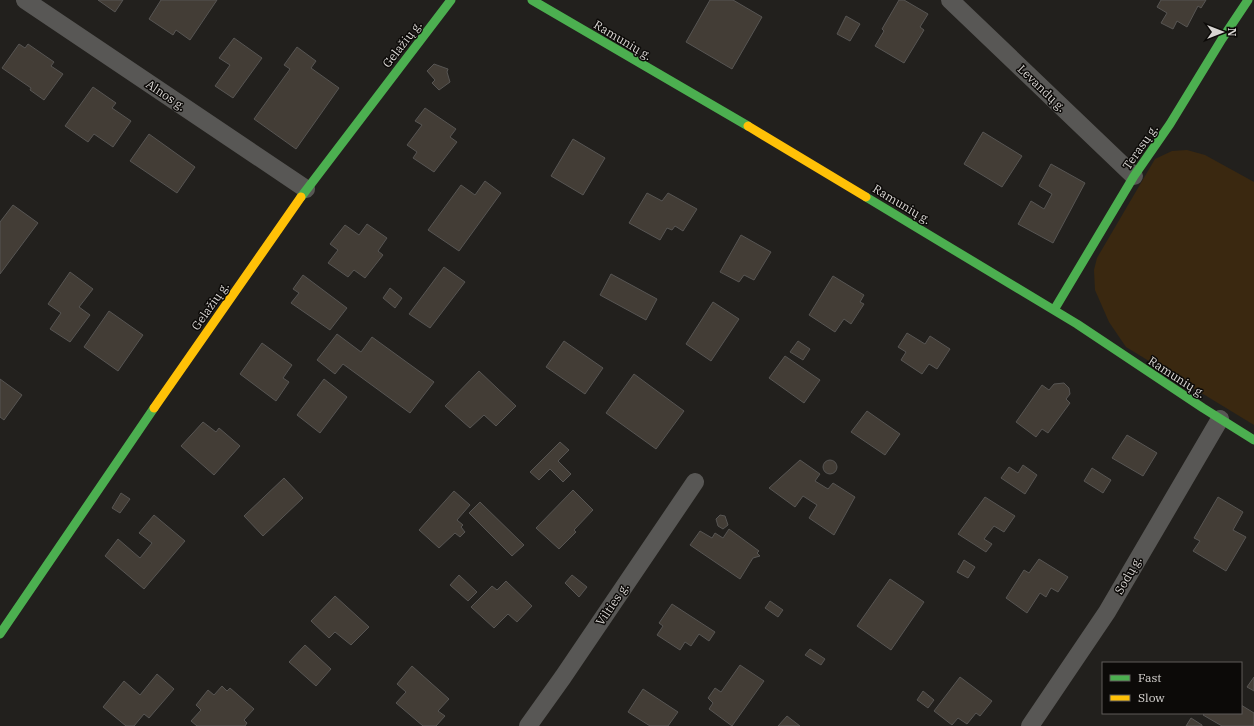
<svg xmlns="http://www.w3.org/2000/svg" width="1254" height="726" viewBox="0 0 1254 726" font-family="'IBM Plex Serif',serif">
<rect width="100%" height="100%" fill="#22201d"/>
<!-- green -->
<path fill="#3a2810" d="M1187,150L1205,155L1254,182V425L1126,347L1109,322L1095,290L1094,270L1097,258L1155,159L1172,151Z"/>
<!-- building -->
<path fill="#433d36" stroke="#575553" d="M98,0H123L115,12Z
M161,0H217L190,40L176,30L173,35L149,19Z
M710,0H733L762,17L732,69L686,42Z
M899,0H904L928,14L920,27L924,30L904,63L875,46L884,31L882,29Z
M1161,0H1206L1201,8L1198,6L1187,27L1177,21L1173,29L1161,23L1167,13L1157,7Z
M846,16L860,24L850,41L837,34Z
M234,38L262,58L233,98L215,86L230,65L219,58Z
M19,44L25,48L28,44L54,62L51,66L63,74L44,100L30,90L31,88L2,68Z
M297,47L316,61L311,68L339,88L296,149L254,119L290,69L284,65Z
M434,64L448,69L447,72L450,82L439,90L432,83L435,80L427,71Z
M93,87L116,103L112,108L131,121L113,147L94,134L88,142L65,126Z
M425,108L456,129L450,137L457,142L434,172L413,158L417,152L407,145L422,125L415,121Z
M983,132L1022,156L1002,187L964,164Z
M149,134L195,167L177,193L130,161Z
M573,139L605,158L583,195L551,176Z
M1051,164L1085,183L1053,243L1018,224L1031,201L1044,209L1052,194L1039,186Z
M485,181L501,193L459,251L428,230L461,185L475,195Z
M647,193L662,201L668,193L697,209L683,231L675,226L672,230L667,228L660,240L629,223Z
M13,205L38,223L0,274V222Z
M367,224L387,238L378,251L383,255L365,278L354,270L348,277L328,263L338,250L330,244L345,225L359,235Z
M741,235L771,252L754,280L744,275L739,282L720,272Z
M444,267L465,282L430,328L409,314Z
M70,272L93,289L79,307L90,315L70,342L50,329L61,313L48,304Z
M611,274L657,299L646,320L600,295Z
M303,275L347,308L330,330L291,303L299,293L293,289Z
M833,276L864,295L860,302L864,304L851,324L844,319L835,332L809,315Z
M390,288L402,298L395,308L383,298Z
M713,302L739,319L711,361L686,344Z
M109,311L143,335L118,371L84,347Z
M907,333L925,344L930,336L950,349L937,369L929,364L922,374L901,360L906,352L898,347Z
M337,334L361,352L372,337L434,382L410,413L343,364L335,374L317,360Z
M564,341L603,368L585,394L546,367Z
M798,341L810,349L803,360L790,352Z
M262,343L292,365L283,378L289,382L276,401L240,374Z
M785,356L820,380L804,403L769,378Z
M479,371L516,406L496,426L484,415L470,428L445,406Z
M634,374L684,411L656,449L606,413Z
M0,379L22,395L4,420L0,417Z
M324,379L347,397L320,433L297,415Z
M1064,383L1069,388L1070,394L1066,399L1070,403L1048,433L1042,429L1036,437L1016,422L1042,385L1049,390L1054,384Z
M867,411L900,434L885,455L851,432Z
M203,422L216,432L219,428L240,446L214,475L181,446Z
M1127,435L1157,453L1143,476L1112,458Z
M560,442L569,450L558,461L571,474L563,482L550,469L539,480L530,472Z
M823 467a7 7 0 1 1 14 0a7 7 0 1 1-14 0Z
M800,460L820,474L815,481L828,489L833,483L855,497L834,535L809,518L817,505L803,496L795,507L769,488Z
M1023,465L1037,475L1025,494L1001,478L1009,467L1018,473Z
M1092,468L1111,480L1103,493L1084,481Z
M284,478L303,498L263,536L244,516Z
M573,490L593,510L574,530L576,532L559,549L536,528Z
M454,491L470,505L457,520L463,525L461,527L465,532L460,537L455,533L439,548L419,530Z
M121,493L130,499L120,513L112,508Z
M985,497L1015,516L1004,532L994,526L984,539L992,544L986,552L958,534Z
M1218,497L1243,512L1233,530L1246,537L1226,571L1193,551L1200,541L1194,538Z
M480,502L524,545L512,556L469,513Z
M154,515L185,541L144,589L105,556L118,539L140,558L152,543L139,533Z
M720,515L725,516L728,525L723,529L718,526L716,519Z
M729,529L759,551L757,553L760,556L753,558L740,579L690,545L700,531L712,538L715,533L723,538Z
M1039,559L1068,577L1058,592L1051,588L1046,597L1040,593L1027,613L1006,598L1024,570L1029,573Z
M964,560L975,567L968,578L957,572Z
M459,575L477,592L468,601L450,585Z
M572,575L587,587L579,597L565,583Z
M890,579L924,602L891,650L857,626Z
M506,581L532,606L517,622L508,614L494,628L471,607L492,586L497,590Z
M335,596L369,627L351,645L335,632L329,638L311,621Z
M770,601L783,610L778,617L765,608Z
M672,604L715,632L709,641L699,634L691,646L685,642L680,650L657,635L663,626L659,623Z
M305,645L331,669L316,686L289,662Z
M810,649L825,659L821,665L805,655Z
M740,665L764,681L732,726L709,709L713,703L708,698L715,688L721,692Z
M412,666L449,699L438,711L445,716L436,726H423L396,703L406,692L397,684Z
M157,674L174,689L149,718L144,714L134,726H126L103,707L124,681L140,695Z
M960,677L992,701L980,716L976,713L967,724L958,718L952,725L934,711Z
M1254,677V691L1247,687Z
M222,686L227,691L230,688L254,709L244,720L247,723L245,726H197L191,721L201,710L196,705L208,690L214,695Z
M643,689L678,712L668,726H650L628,712Z
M923,691L934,700L928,708L917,700Z
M1241,705L1254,713V726H1222L1203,715L1205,713H1241Z
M787,716L800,726H778Z
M1191,718L1202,725V726H1186Z"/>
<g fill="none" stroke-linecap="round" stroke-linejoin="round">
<!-- street -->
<path stroke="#585755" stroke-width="18" d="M25,0L306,189
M950,0L1134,176
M528,726L563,677L695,482
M1030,726L1107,612L1220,419"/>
<!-- fast -->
<path stroke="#4caf50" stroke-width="9" d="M532,0L748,126
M301,197L451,0
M866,197L1077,324L1203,408L1254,440
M1054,310L1134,176L1170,124L1222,39L1248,0
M0,634L154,408"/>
<!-- slow -->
<path stroke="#ffc107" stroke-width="9" d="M748,126L866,197
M154,408L301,197"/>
</g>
<g text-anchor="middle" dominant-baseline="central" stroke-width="3" stroke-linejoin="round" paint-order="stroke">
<!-- street labels -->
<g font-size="12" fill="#d8d5d2" stroke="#0c0a08">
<text transform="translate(623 40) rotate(31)">Ramunių g.</text>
<text transform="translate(402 44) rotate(-52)">Gelažių g.</text>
<text transform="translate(1042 88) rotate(44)">Levandų g.</text>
<text transform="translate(166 95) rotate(34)">Alnos g.</text>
<text transform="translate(1140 147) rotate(-55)">Terasų g.</text>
<text transform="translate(902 204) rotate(31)">Ramunių g.</text>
<text transform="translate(210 306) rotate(-55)">Gelažių g.</text>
<text transform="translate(1177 377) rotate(33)">Ramunių g.</text>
<text transform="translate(1128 575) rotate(-60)">Sodų g.</text>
<text transform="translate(612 604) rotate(-56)">Vilties g.</text>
</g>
</g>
<!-- legend -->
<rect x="1102" y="662" width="140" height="52" fill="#0c0a08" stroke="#5e5b59"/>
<rect x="1110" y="675" width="20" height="6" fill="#4caf50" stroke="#5e5b59"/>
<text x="1138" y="682" font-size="12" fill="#d8d5d2">Fast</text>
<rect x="1110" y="695" width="20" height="6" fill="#ffc107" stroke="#5e5b59"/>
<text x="1138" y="702" font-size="12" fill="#d8d5d2">Slow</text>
<!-- north arrow -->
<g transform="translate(1222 32) rotate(90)" stroke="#0c0a08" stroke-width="3" paint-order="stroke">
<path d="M0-3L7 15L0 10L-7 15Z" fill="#d8d5d2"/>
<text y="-6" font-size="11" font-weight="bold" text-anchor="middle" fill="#d8d5d2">N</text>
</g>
</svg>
